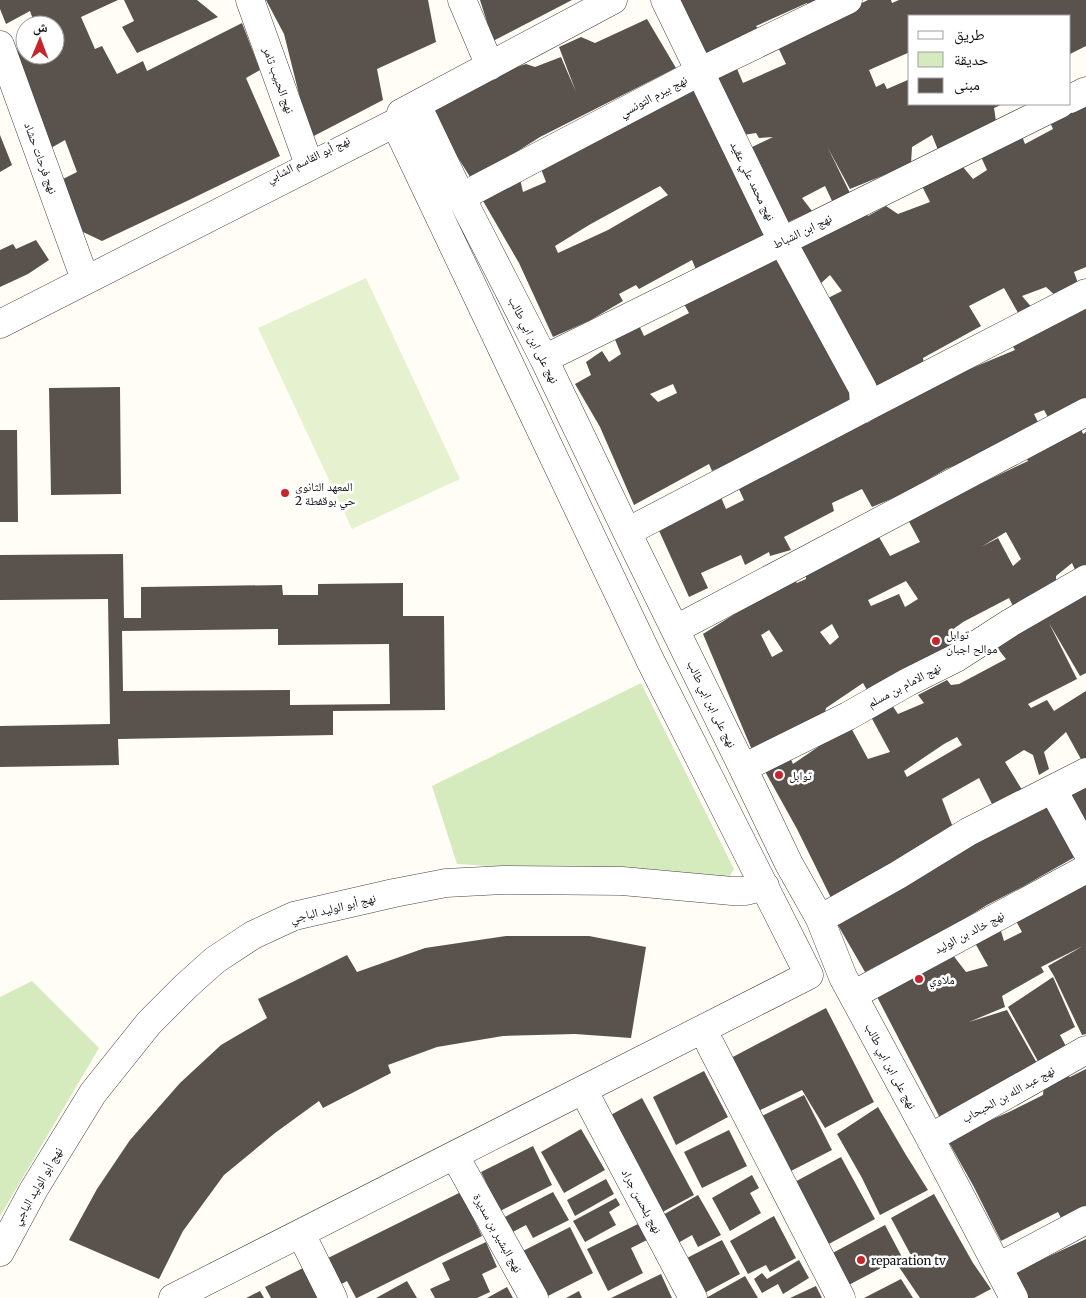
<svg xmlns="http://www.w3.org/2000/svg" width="1086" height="1298" viewBox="0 0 1086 1298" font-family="Merriweather,'Noto Naskh Arabic',serif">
<rect width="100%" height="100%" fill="#fffdf5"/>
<!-- green -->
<path fill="#d5ebbd" d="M641,683L734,869L727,880L457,864L432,786Z
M32,981L99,1048L0,1216V997Z"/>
<!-- pitch -->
<path fill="#e6f2cf" d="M366,278L460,479L352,529L258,328Z"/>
<!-- building -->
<path fill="#5a524d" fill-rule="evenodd" d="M0,0H118L81,17L95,49L102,46L117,74L143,61L147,71L242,23L260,70L246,78L280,156L187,201L102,241L83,232L69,200L59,181L77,172L65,140L51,148L37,110L17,50L25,45V55H55V25H35L30,11L6,24L0,9Z
M124,0H197L218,17L137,53L122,27L134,21Z
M266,0H428L436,42L377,69L383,100L310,138L284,34Z
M480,0H572L493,41Z
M675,0H829L810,9L807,3L756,26L761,32L699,56Z
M868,0H891L892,3L899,0H1086V46L1070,54V16H910V52L869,70L876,87L884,83L887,89L910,79V104H1003L994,108L996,121L938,150L932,135L912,147L911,164L850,189L828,148L850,193L833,203L825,186L802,198L812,211L786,223L750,148L773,137L759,138L756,133L743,135L715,77L735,64L743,83L786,64L775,41L843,12Z
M647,19L676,68L540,137L472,180L450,145L432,110L505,71L526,64L535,67L561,57L576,92L559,47L581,37L595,43Z
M698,86L770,236L697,272L692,260L639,289L636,285L619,294L623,301L589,321L553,337L519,263L479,194L519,175L523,192L546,182L538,161ZM660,186L668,195L608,230L558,253L555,246L589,225Z
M1086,99V267L1074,272L1080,289L1058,298L1046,287L1022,296L1034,310L1021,318L1004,288L969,306L981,326L923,358L925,370L872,394L824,300L842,291L830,275L819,285L797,246L864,210L868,216L886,206L898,214L930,202L922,186L963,167L973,179L987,170L982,159L985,152L1005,147L1022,136L1025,144L1053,129L1048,118Z
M0,135L12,165L0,172Z
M36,240L49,260L28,274L0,287V250L13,244L16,249Z
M779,251L858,399L763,448L712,471L709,464L634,505L600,427L575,384L591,375L586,362L602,351L609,362L621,354L614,337L637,321L644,336L689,313L684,304ZM673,384L677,393L658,402L650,394Z
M1086,304V401L1050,421L1044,410L1034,414L1040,426L987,452L946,469L903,494L872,507L862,489L832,503L834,511L784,537L791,550L770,556L769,552L745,565L741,555L701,573L708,588L689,597L656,524L720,495L726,509L744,500L738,487L864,417L867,423L904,401L948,378L1015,350L1012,345Z
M120,387L121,494L51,495L49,388Z
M1079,424L1083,434L1086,432V567L1076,572L1072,563L1056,576V588L1015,610L1009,598L963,622L948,633L954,647L867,690L863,683L826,708L824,717L752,750L703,634L792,578L797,583L806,579V574L879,537L890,556L920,542L906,516L986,481L1028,461L1025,455ZM1006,532L1021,559L1013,566L998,538L981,547ZM906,581L918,599L905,607L899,594L871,606L868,600ZM832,624L839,637L830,645L820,632ZM769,630L783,651L772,657L761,635Z
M0,430H17L18,522H0Z
M123,554L124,618H141V587L282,585L283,595H318V584L403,583V616H444L445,710L333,711V735L118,739L119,765L0,767V726L110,724L108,599L0,600V555ZM278,629V645L389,644L390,704L290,705V690L123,691L122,631Z
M1086,592V673L1080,676L1049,623L1077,679L1028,704L1031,708L1047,700L1054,711L1086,691V759L1082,761L1066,732L1044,752L1049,769L1039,775L1033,755L1024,750L1005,762L1024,793L995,810L979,778L942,799L954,830L833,902L797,829L762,766L789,755L793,764L818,747L815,741L850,726L868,759L890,752L870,715L892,705L898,714L924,703L918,695L947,680L951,685L959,684L1006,659L995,645L1046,618ZM957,737L962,745L907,777L904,771L944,744Z
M1086,782V833L1062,797Z
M1051,800L1082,853L1022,887L987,905L948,929L865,972L835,920Z
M1086,882V1034L1082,1035L1054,976L1048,966L1083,946L1041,967L1044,972L1002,996L1005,1007L969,1022L1007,1010L1038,1065L940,1118L875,993L949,950L966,972L988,966L975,943L1001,931L1004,941L1022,932L1016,921Z
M506,936H589L646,947L631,1038L575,1034L503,1036L437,1047L388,1065L391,1073L323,1108L319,1101L275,1133L224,1175L183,1231L159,1279L69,1240L97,1189L130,1140L180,1083L221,1045L267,1018L258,999L347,955L357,972L425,948Z
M1053,977L1075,1027L1060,1035L1068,1050L1040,1065L1008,1007Z
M826,1008L874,1102L825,1128L802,1090L756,1112L729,1059Z
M1086,1069V1207L1062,1220L1058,1212L1001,1241L974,1187L947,1139L1009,1112L1043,1095L1044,1084L1063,1074L1070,1077Z
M704,1071L728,1117L676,1145L653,1097Z
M804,1095L832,1150L789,1172L760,1117Z
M642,1098L694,1195L657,1215L607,1117Z
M878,1107L906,1155L928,1190L880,1215L862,1178L837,1134Z
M581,1129L605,1170L564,1193L541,1152Z
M729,1130L747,1166L702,1188L684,1152Z
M533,1146L552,1185L500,1211L481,1172Z
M841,1157L875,1219L825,1246L791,1184Z
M752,1175L759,1188L750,1193L761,1213L730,1231L712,1198Z
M606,1179L614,1194L575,1216L567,1200Z
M461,1192L482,1236L357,1298H356L347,1281L336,1287L322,1261Z
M553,1192L569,1220L533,1238L526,1225L509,1234L501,1219Z
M934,1194L973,1263L991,1289L974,1298H920L899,1267L913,1259L891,1218Z
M698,1195L721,1235L698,1247L692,1235L671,1247L654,1220Z
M616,1198L620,1205L609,1212L616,1225L585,1242L573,1221Z
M774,1216L796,1258L770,1272L766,1265L748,1274L730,1241Z
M638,1224L647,1240L631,1248L643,1273L608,1291L587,1249Z
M885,1225L902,1257L843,1288L827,1256Z
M570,1227L593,1273L544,1298L519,1253Z
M1086,1239V1298H1026L1013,1273Z
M722,1240L740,1274L701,1295L683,1260Z
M486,1242L497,1267L482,1274L490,1292L477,1298H435L430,1289L450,1280L442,1263Z
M799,1260L809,1278L783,1294L778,1284L762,1293L754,1279L762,1273L767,1279Z
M307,1266L323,1298H271L265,1287Z
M661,1274L672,1298H611Z
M745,1276L758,1298H706Z
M901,1279L913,1298H864Z
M407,1281L417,1298H376Z
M816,1286L822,1298H790Z
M507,1287L513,1298H487Z
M260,1291L264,1298H246Z
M579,1291L582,1298H566Z"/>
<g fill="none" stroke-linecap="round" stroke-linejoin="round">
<!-- minor casing -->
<g stroke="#444" stroke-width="29">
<path id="minor" d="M250,0L307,159
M462,0L490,66
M0,45L82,271
M1070,99L1086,91
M417,105L461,197L544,359L627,532L743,768L789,864L820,919L843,977L930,1138L1014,1298
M401,113L613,0
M461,197L699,72L848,0
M0,324L395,123L651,662L809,975L173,1298
M544,359L1060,104
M864,408L1086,293
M627,532L864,408L863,389L782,241L665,0
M676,629L1086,412
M743,768L848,716L908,682L956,658L1010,623L1086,579
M1053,790L1086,850
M820,919L898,875L968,832L1086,772
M853,995L1086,869
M710,1044L841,1298
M590,1103L693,1298
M930,1138L1086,1050
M461,1167L534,1298
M306,1244L333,1298
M0,1252L34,1189L93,1093L149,1023L186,986L215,960L253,935L294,916L394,893L446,883L503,880L622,881L732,891H746L765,886
M998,1267L1086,1220"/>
</g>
<!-- minor -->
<use href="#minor" stroke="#fff" stroke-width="28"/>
</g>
<!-- markers -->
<g fill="#c4262e" stroke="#fff" stroke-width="2">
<circle cx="285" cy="493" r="5"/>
<circle cx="936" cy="641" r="5"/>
<circle cx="779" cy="775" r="5"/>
<circle cx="919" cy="979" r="5"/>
<circle cx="861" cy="1260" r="5"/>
</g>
<g text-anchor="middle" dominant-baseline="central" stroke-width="5" stroke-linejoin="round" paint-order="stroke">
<!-- street labels -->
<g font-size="12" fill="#111" stroke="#fff">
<text transform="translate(279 80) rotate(70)">نهج الحبيب ثامر</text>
<text transform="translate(653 96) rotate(-28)">نهج بيرم التونسي</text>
<text transform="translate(41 158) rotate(70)">نهج فرحات حشاد</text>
<text transform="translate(308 159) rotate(-26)">نهج أبو القاسم الشابي</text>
<text transform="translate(753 181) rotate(64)">نهج محمد علي عقيد</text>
<text transform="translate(802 231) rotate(-26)">نهج ابن الشباط</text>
<text transform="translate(534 340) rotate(63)">نهج على ابن ابي طالب</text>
<text transform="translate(904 685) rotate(-28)">نهج الامام بن مسلم</text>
<text transform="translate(712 704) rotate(64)">نهج على ابن ابي طالب</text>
<text transform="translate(333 908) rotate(-14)">نهج أبو الوليد الباجي</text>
<text transform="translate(969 932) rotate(-28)">نهج خالد بن الوليد</text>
<text transform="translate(891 1066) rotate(62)">نهج على ابن ابي طالب</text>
<text transform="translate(1008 1094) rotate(-29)">نهج عبد الله بن الحبحاب</text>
<text transform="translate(37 1186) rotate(-60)">نهج أبو الوليد الباجي</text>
<text transform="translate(642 1201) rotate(62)">نهج بلحسن جراد</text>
<text transform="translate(498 1233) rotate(61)">نهج البشير بن سديرة</text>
</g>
<!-- poi labels -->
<g font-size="12" fill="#111" stroke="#fff" text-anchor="start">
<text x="295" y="486">المعهد الثانوي<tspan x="295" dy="14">حي بوقفطة 2</tspan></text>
<text x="946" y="634">توابل<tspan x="946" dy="14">موالح اجبان</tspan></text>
<text x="789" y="775">توابل</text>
<text x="929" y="979">ملاوي</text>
<text x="871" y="1260">reparation tv</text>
</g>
</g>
<!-- legend -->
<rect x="908" y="15" width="162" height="90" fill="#ffffff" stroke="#a0a0a0"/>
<rect x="918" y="31" width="25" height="8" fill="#ffffff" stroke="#a0a0a0"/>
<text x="954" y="40" font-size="15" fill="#111111">طريق</text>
<rect x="918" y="52" width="25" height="15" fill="#d5ebbd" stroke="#a0a0a0"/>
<text x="954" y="65" font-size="15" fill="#111111">حديقة</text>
<rect x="918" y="78" width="25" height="15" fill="#5a524d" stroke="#a0a0a0"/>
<text x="954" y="90" font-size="15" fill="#111111">مبنى</text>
<!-- north arrow -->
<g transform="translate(40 40) rotate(1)"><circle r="24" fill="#ffffff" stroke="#a0a0a0"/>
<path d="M0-4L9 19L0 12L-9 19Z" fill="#c4262e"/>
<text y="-8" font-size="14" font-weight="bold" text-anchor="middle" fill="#111111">ش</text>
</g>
</svg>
